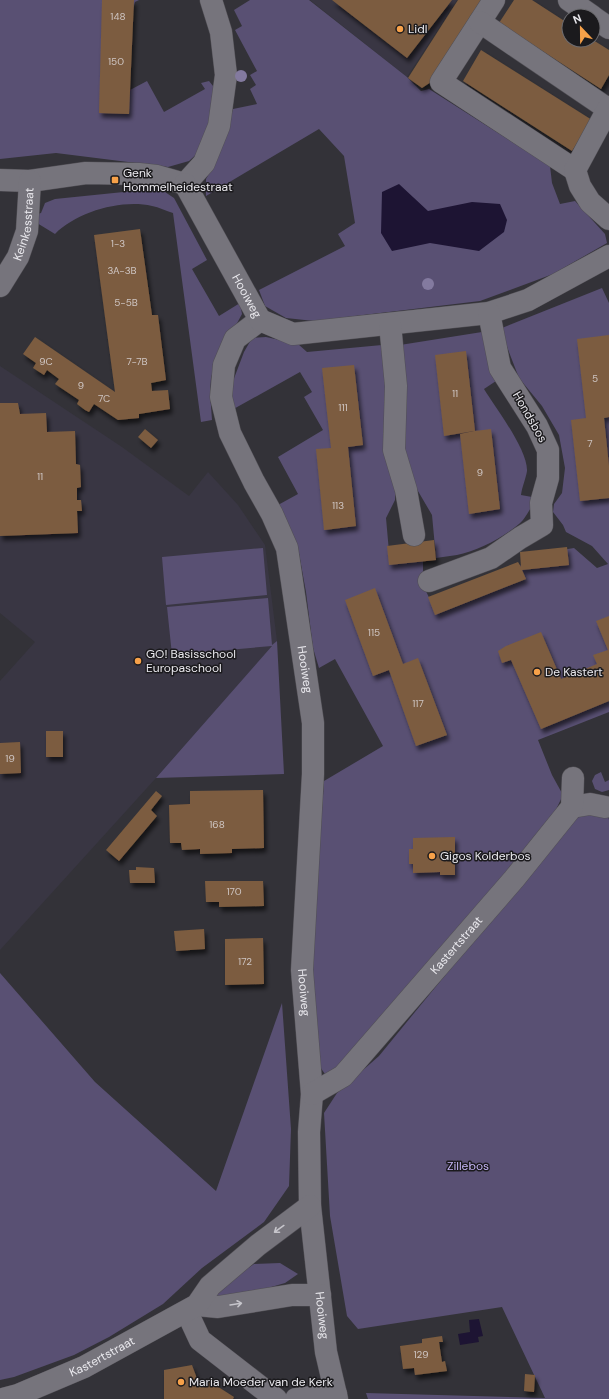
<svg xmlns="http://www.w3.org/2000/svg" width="609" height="1399" viewBox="0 0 609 1399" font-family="'DM Sans',sans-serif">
<defs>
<filter id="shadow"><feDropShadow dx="2.5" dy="4.5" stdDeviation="2" flood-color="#0009"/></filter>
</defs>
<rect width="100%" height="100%" fill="#333238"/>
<!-- built -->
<path fill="#393643" d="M310,0H457L407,77Z
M0,366L122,447L189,496L208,472L238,505L265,545L277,641L156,778L0,950V681L35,642L0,613Z"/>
<!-- green -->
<path fill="#595073" d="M0,0H139L135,2L125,47L130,90L147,81L164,112L205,89L201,83L209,81L217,91L201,150L189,161L168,167L56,153L0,159Z
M250,0H309L407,77L421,91L429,89L550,166L552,183L560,204L575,201L605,234L607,243L553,274L480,301L314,321L286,318L265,306L259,290L345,246L338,234L355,223L344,156L319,129L206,196V179L217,159L233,109L257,104L250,89L256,85L250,75L257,71L235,30L242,26L234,10Z
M153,189L165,192L174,198L207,260L192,269L219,316L240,303L242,314L216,362L211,378L210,392L212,420L201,422L173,213C166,211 159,207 152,206C121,199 77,212 55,234L37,223V214L41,213L45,203L55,199Z
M602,288L609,303V712L538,740L552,775L563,795L547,828L336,1069L325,1074L320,1067L313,1016L312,954L324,781L383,746L335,659L319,668L313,648L306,592L298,548L278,505L298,494L278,457L323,430L304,397L312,392L300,372L230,411V389L244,352L252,338L266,337L298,344L307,352L382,345L390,398L383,434L385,457L395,490V500L386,518L390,563L423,557V585L436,612L514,577L526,556L574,548L597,568L608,564L592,546L566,532L563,525L553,512L554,504L562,493L565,468L559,435L542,406L519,378L504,339L502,328Z
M482,332L496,381L484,389C495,407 528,450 527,471C526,478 522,487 521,495L532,497L533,504C530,509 527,515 523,520C509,535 478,551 457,555C450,556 443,557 436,558L432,515L408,474L399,433L400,345Z
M263,548L267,595L166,605L162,557Z
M268,598L272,645L277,641L284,774L156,778L272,646L172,655L167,607Z
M601,772L605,782L609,780V790L602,792L595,789L592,781L595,775Z
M607,812L609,820V1399H368L366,1393L545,1398L502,1307L358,1329L347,1316L330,1216L324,1113L337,1093L379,1056L577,814Z
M0,973L95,1082L216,1191L282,1003L291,1129L289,1186L264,1222L202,1268L163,1304L109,1337L74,1355L14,1377L0,1380Z
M280,1263L298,1274L285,1283L219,1302L213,1292L254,1264Z"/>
<!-- water -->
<path fill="#1d1433" d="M399,184L428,211L472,202L500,204L507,220L504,232L479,251L430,243L392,251L381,233L382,192Z
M479,1319L483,1336L478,1337L479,1342L460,1345L458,1334L470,1332L469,1320Z"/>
<!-- building -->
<path fill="#7c5c3f" filter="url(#shadow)" d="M102,0H134L129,114L99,113Z
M332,0H452L407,58Z
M458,0H484L434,80L422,88L408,78Z
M514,0H532L569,24V40H593L609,50V75L601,89L499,23Z
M481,50L592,120L572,151L463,81Z
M140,229L152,315H158L166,380L151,383L152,391L168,390L170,409L139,414V418L118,420L94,404L89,412L85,410L77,404L79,400L55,384L59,379L47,370L44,375L33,368L36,363L23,354L35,337L115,392L94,235Z
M609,335V417L604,418L609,466V498L580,501L571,420L586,418L577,339Z
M466,351L475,431L491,429L500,509L469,514L460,434L474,431L444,436L435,355Z
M354,365L363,445L348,447L356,526L325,530H324L316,449L331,448L322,368Z
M0,403H18L20,414L46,413L47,432L75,431L76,464L80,465L81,487L77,488V500H81L82,511H77L78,533L0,536Z
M145,429L158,440L151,448L138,437Z
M434,540L436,560L389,565L387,546Z
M567,547L569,565L522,570L526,579L435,615L428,597L518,562L521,567L520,552Z
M375,588L403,664L418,658L447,735L416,746L389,670L373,676L345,600Z
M609,616V701L541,729L511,660L502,663L498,651L506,646L541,632L561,679L597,664L593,655L608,650L596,621Z
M46,731H63V757H46Z
M20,742L21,773L0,774V743Z
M263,790L264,848L232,849V853L200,854V849L182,850L181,843H170L169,805L190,804V791Z
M156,791L162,796L151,810L157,816L119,861L106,850Z
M455,837V875H440V872L413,873V864H409V849H413V838Z
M136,867L154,868L155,883H130L129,870H136Z
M205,881H263L264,906L219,907V902H206Z
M204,929L205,949L176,951L174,931Z
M263,938L264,984L225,985V939Z
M442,1336L443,1342H439L442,1362L445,1361L447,1371L415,1375L414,1368L403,1369L400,1346L422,1343V1339Z
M192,1365L199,1384L206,1386L209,1381L234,1397L233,1399H164V1370Z
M525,1374L535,1375L534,1392L524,1391Z"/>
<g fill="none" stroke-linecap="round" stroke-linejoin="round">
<!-- minor casing -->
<g stroke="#514f55" stroke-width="23">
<g id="minor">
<path d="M494,0L441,82L575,170"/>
<path d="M569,0L592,16"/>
<path d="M593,17L609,28"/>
<path d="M480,22L608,109"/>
<path d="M609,107L575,170L580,186L590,202L609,219"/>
<path d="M0,180L30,181L86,173L139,174L157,176L185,184"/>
<path d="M185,184L204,163L219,126L226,75L221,32L211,0"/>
<path id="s1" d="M185,184L260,320"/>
<path id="s2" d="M0,286L18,257L27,231L30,181"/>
<path id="s3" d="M260,320L235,339L224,365L221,397L230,433L254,482L272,514L287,548L313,723V774L302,970L312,1094L309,1132L310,1206L326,1352L337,1399"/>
<path d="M260,320L293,334L489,313L528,300L609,256"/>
<path d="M390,324L396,386L394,450L406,490L414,535"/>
<path d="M429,581L491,558L520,538L542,525L541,503L548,478V450L537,426L500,368L489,313"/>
<path d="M572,807L590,804L605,807"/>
<path id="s4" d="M312,1094L343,1076L514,879L572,807L573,778"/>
<path d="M197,1305L218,1307L292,1295H320"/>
<path d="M187,1312L200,1340L276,1399"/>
<path id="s5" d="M3,1399L18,1395L84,1367L197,1305L210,1286L258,1245L310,1206"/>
<path d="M296,1399L336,1394"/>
</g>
</g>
<!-- minor -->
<use href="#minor" stroke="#76747c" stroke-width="22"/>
</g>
<!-- trees -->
<g fill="#837a9f">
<circle cx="241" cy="76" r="6"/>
<circle cx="428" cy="284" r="6"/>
</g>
<!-- one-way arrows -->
<defs><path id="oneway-shaft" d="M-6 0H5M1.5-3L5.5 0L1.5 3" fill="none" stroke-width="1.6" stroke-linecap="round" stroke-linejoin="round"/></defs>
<g stroke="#c6c5cb">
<use href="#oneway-shaft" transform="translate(279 1229) rotate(144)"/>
<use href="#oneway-shaft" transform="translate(236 1304) rotate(-9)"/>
</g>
<!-- markers -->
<g fill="#f7a149" stroke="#1b1a1d" stroke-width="1.5">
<circle cx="400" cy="29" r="4"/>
<rect x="111" y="176" width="8" height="8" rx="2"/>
<circle cx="138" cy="661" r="4"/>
<circle cx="537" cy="672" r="4"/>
<circle cx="432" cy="856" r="4"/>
<circle cx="181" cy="1382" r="4"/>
</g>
<g text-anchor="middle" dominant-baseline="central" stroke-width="3" stroke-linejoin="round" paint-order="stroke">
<!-- number labels -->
<g font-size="10" fill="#cec5c2">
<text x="118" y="16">148</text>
<text x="116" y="61">150</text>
<text x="118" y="243">1-3</text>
<text x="122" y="270">3A-3B</text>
<text x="126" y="302">5-5B</text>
<text x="46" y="361">9C</text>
<text x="137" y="361">7-7B</text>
<text x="595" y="378">5</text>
<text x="81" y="385">9</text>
<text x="455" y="393">11</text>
<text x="104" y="398">7C</text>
<text x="343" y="407">111</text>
<text x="590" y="443">7</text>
<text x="480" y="472">9</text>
<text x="40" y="476">11</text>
<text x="338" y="505">113</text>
<text x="374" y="632">115</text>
<text x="418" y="703">117</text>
<text x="10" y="758">19</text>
<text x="217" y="824">168</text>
<text x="234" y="891">170</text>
<text x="245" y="961">172</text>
<text x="421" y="1354">129</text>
</g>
<!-- poi labels -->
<g font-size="12" fill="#e9e8ed" stroke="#1b1a1d" text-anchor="start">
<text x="408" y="29">Lidl</text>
<text x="123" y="173">Genk<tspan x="123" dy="14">Hommelheidestraat</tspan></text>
<text x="146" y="654">GO! Basisschool<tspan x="146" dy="14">Europaschool</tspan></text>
<text x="545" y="672">De Kastert</text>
<text x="440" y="856">Gigos Kolderbos</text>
<text x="189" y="1382">Maria Moeder van de Kerk</text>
</g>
<!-- street labels -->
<g font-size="12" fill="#e9e8ed" stroke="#1b1a1d">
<text stroke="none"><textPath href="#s2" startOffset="68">Keinkesstraat</textPath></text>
<text stroke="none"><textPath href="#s1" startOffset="128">Hooiweg</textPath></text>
<text transform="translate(530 417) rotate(60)">Hondsbos</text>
<text stroke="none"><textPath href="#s3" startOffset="380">Hooiweg</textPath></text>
<text stroke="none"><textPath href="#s4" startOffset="209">Kastertstraat</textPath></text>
<text stroke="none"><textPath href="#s3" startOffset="704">Hooiweg</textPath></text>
<text stroke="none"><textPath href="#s3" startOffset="1028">Hooiweg</textPath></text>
<text stroke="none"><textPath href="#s5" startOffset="108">Kastertstraat</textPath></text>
</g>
<!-- park labels -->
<g font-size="12" fill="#c4b4f4" stroke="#1b1a1d">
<text x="468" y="1166">Zillebos</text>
</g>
</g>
<!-- north arrow -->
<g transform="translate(581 28) rotate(338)"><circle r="19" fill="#1b1a1d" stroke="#6d6c70"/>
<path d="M0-3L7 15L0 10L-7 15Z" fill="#f7a149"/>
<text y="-6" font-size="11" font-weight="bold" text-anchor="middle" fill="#e9e8ed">N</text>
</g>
</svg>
